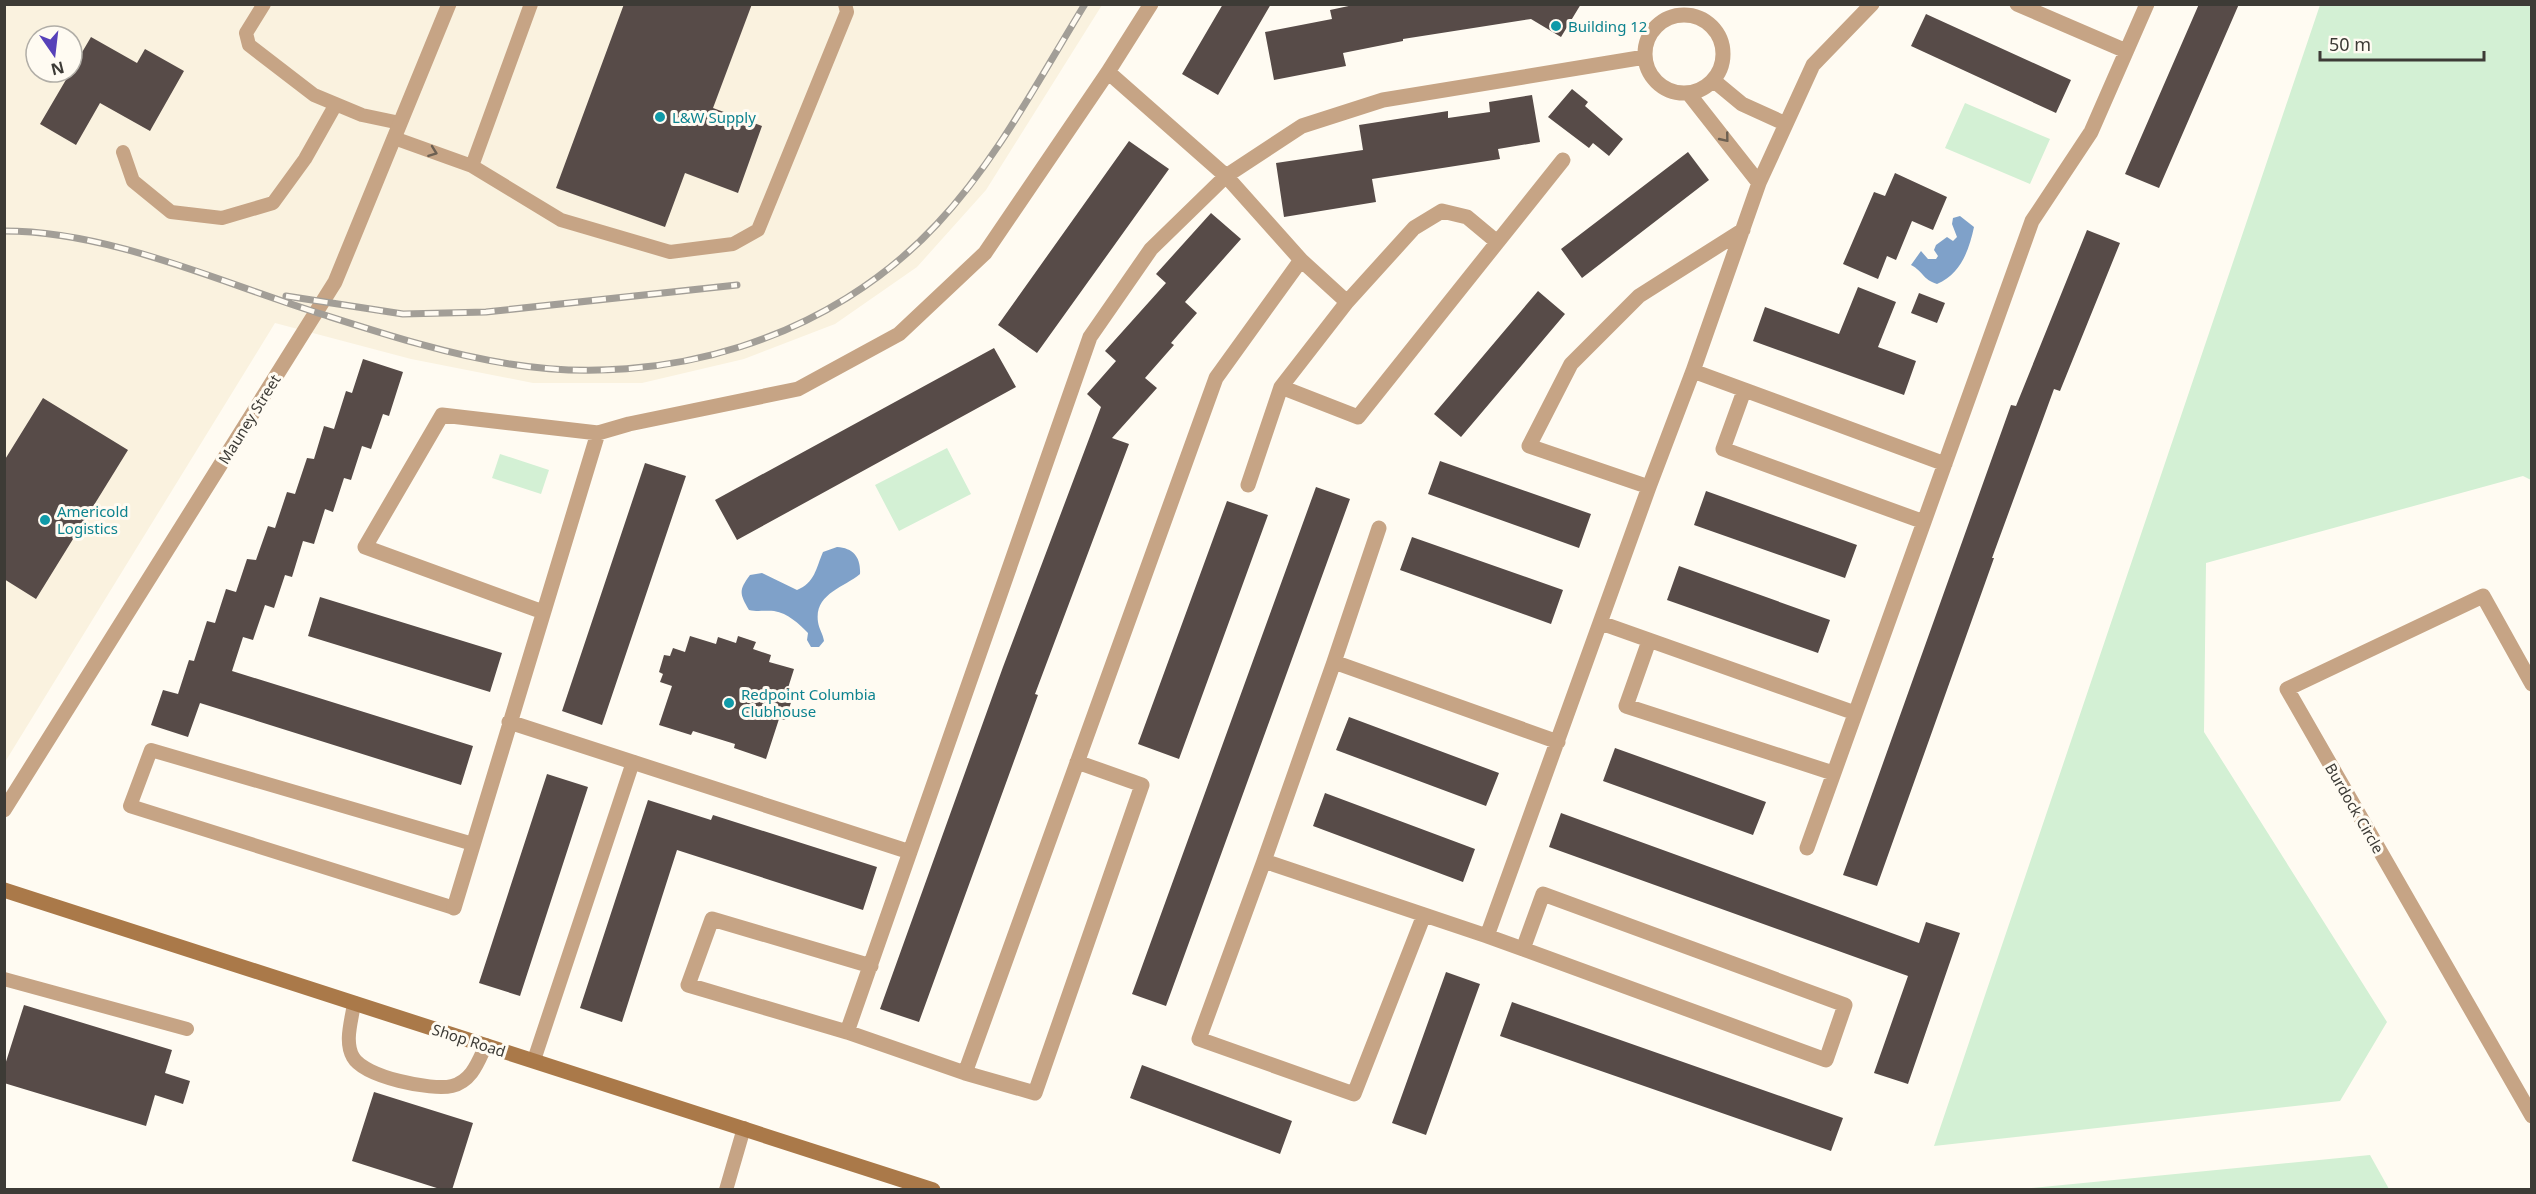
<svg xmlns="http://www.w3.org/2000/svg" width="2536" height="1194" viewBox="0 0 2536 1194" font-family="'Noto Sans',sans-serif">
<rect width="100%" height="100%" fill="#fffbf2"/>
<!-- built -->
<path fill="#faf2df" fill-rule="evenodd" d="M5,5H1102L986,190L917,267L835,324L744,359L642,383H533L411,359L275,323L5,762ZM36,36H72V72H36Z"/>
<!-- green -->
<path fill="#d3f0d4" d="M2320,5H2531V480L2523,476L2206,563L2204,732L2387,1022L2340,1101L1934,1146Z
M1965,103L2050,139L2030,184L1945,148Z
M947,448L971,494L899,531L875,485Z
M500,454L549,470L541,494L492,478Z
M2370,1155L2389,1189H2022Z"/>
<!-- water -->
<path fill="#7fa1c9" d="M1960,216L1974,227C1969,250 1961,274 1937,284C1922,279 1924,272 1911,265L1921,251L1928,259H1936L1938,256L1934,250L1936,245L1947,237L1953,241L1957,237L1952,224L1953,218Z
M837,547C854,548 861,558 860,574C843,588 814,594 818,622C819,629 823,634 824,641L819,647H811L807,640L808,633C799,624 788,613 774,611C766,610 758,612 749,610C740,594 738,591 750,575L762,573L797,590C815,583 816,568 823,552Z"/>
<!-- building -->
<path fill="#574b48" d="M624,4H752L713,108L762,126L738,193L685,173L665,227L556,188Z
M1223,4H1271L1218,95L1182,74Z
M1358,4H1581L1561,37L1531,19L1403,39V41L1343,53L1346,66L1274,80L1265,32L1332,19L1330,10Z
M2199,4H2239L2159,188L2125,174Z
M1926,14L2071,80L2056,113L1911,46Z
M91,37L137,63L145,49L184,71L150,131L100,103L76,145L40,124Z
M1572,89L1588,102L1585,106L1623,139L1609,156L1593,143L1589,148L1548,117Z
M1532,95L1540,142L1498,149L1500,159L1372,179L1376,202L1284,217L1276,163L1363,150L1359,125L1448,111V118L1490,112L1489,102Z
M1129,141L1169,169L1037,353L998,325Z
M1688,152L1709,180L1582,278L1561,249Z
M1895,173L1947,197L1933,230L1912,221L1896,260L1887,256L1878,279L1843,264L1874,192L1885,196Z
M1211,213L1241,239L1185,302L1197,313L1171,343L1174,345L1145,378L1157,388L1112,438L1129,444L1035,694L1038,695L919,1022L880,1009L1003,667L1101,407L1087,394L1116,361L1105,351L1166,283L1156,274Z
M2087,230L2120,243L2060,391L2054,389L1992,558H1994L1877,886L1843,875L2011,405L2016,406Z
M1858,287L1896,302L1878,347L1916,361L1904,395L1753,341L1765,307L1839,334Z
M1538,291L1565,314L1461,437L1434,414Z
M1919,293L1945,303L1937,323L1911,313Z
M994,348L1016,387L737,540L715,500Z
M363,359L403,372L389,416L383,414L371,449L362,446L351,480L344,478L333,512L325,509L314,544L303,541L292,577L285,575L274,608L265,605L253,640L243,637L232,671L473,746L461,785L200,703L188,737L151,725L163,690L178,694L189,660L194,661L207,621L215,623L226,589L236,592L247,559L256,560L268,526L275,528L287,492L295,494L307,458L314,459L324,426L334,429L346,391L352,393Z
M43,398L128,450L36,599L4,579V461Z
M1440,461L1591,514L1579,548L1428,494Z
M645,463L686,476L602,725L562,711Z
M1316,487L1350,499L1166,1006L1132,994Z
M1706,491L1857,545L1845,578L1694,525Z
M1227,501L1268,515L1179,759L1138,744Z
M1412,537L1563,590L1551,624L1400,570Z
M1679,566L1830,620L1818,653L1667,600Z
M320,597L502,653L490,692L308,636Z
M690,636L716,644L718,637L736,643L738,636L756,642L753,649L771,655L769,662L794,669L788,688L795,691L785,720L779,719L766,759L734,748L735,744L693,731L691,735L659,725L672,686L660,682L663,674L659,672L664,655L670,656L673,648L685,652Z
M1349,717L1499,773L1486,806L1336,750Z
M1615,748L1766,802L1753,835L1603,781Z
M547,774L588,787L520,996L479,983Z
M1325,793L1475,849L1463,882L1313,826Z
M648,800L711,820L713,815L877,867L863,910L677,850L622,1022L580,1008Z
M1561,813L1919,943L1926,922L1960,933L1908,1084L1874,1073L1908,976L1549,847Z
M1446,972L1480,984L1426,1135L1392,1123Z
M1512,1002L1843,1118L1831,1151L1500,1036Z
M24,1005L172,1050L165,1073L190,1081L183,1104L155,1095L146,1126L4,1083V1068Z
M1142,1065L1292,1121L1280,1154L1130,1098Z
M374,1092L473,1123L452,1190H443L352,1161Z"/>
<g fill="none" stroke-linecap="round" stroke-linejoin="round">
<!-- lane -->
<path stroke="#c6a485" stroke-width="14" d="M264,4L246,33L249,45L314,95L362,115L400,123
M394,138L472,166L561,220L670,252L733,244L758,230L847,12L845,4
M123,152L133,181L171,212L222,218L273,203L305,159L336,104
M472,166L531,4
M454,908L130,806L151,750L473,844
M4,979L187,1029
M354,1003C352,1020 344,1041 353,1057C364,1077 432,1091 452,1086C472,1081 478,1062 486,1045
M534,1060L633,762
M726,1190L744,1128"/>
<!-- street -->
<path stroke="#c6a485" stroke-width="15" d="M2017,4L2126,51
M1645 54a39 39 0 1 1 78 0a39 39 0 1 1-78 0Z
M1108,72L1151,4
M1713,80L1742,104L1786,124
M1689,94L1759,183
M1347,302L1414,228L1442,211L1467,217L1497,242
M1693,371L1945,464
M1281,387L1358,417L1563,160
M1744,391L1723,449L1924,522
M1248,485L1281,387L1347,302L1301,260
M1649,487L1529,446L1571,364L1639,296L1743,230
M543,612L365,547L442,415L598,433
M1601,623L1855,713
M1649,641L1626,706L1833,773
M1334,662L1379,528
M2532,684L2483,596L2287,689L2532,1116
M509,722L910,852
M1558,742L1334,662L1264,861L1487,936L1649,487L1693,371L1759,183L1813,65L1872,4
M4,810L335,282L449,4
M1807,848L2032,221L2091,132L2147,4
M1264,861L1199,1039L1354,1094L1424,915
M454,908L598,433L629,424L798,389L899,334L985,253L1108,72L1226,176L1301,260L1216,378L965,1073L847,1032L1090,337L1151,249L1226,176L1302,126L1383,100L1645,57
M1487,936L1523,949L1826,1060L1845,1005L1543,894L1523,949
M847,1032L688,985L712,919L871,966
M965,1073L1035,1093L1142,785L1077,762"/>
<!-- secondary -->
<path stroke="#aa7949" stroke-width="15" d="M4,890L933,1190"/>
<!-- rail casing -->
<g stroke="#a29e97" stroke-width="7">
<path id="rail" d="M4,231C109,231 217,281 315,312C378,332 444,354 510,364C664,389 830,339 937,224C997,160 1039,79 1085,4
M286,296L403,314L486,312L737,285"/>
</g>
<!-- rail -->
<use href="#rail" stroke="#fffbf2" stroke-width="4.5" stroke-dasharray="14" stroke-linecap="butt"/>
</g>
<!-- one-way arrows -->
<defs><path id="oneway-chevron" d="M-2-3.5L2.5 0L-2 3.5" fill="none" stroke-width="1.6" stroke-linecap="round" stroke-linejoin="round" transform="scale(1.5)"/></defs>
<g stroke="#6d6052">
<use href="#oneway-chevron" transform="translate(1725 138) rotate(51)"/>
<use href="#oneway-chevron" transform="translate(433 152) rotate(20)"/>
</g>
<!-- markers -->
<g fill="#0f9aa8" stroke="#fffbf2" stroke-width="2">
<circle cx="1556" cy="26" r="6"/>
<circle cx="660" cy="117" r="6"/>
<circle cx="45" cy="520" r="6"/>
<circle cx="729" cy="703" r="6"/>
</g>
<g text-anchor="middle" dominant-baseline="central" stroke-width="6" stroke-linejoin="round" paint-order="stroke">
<!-- culture labels -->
<g font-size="15" fill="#0d838f" stroke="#fffbf2" text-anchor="start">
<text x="1568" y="26">Building 12</text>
<text x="672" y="117">L&amp;W Supply</text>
<text x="57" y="511">Americold<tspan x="57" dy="17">Logistics</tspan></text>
<text x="741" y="694">Redpoint Columbia<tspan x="741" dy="17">Clubhouse</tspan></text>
</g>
<!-- street labels -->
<g font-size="15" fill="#3d3b36" stroke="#fffbf2">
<text transform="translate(249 419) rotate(-58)">Mauney Street</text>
<text transform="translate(2355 808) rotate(60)">Burdock Circle</text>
<text transform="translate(469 1040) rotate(18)">Shop Road</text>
</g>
</g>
<!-- border -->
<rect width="2536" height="1194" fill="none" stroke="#3d3b36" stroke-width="12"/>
<!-- north arrow -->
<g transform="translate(54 54) rotate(166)"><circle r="28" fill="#fffbf2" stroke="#b1aea7" stroke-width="1.5"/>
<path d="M0-4.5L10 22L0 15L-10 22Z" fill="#5741b9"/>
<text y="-9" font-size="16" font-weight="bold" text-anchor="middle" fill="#3d3b36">N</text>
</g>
<!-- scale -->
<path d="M2320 51v9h164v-9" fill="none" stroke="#3d3b36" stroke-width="3"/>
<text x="2329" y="51" font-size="18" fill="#3d3b36" stroke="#fffbf2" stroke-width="4.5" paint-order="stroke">50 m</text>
</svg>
